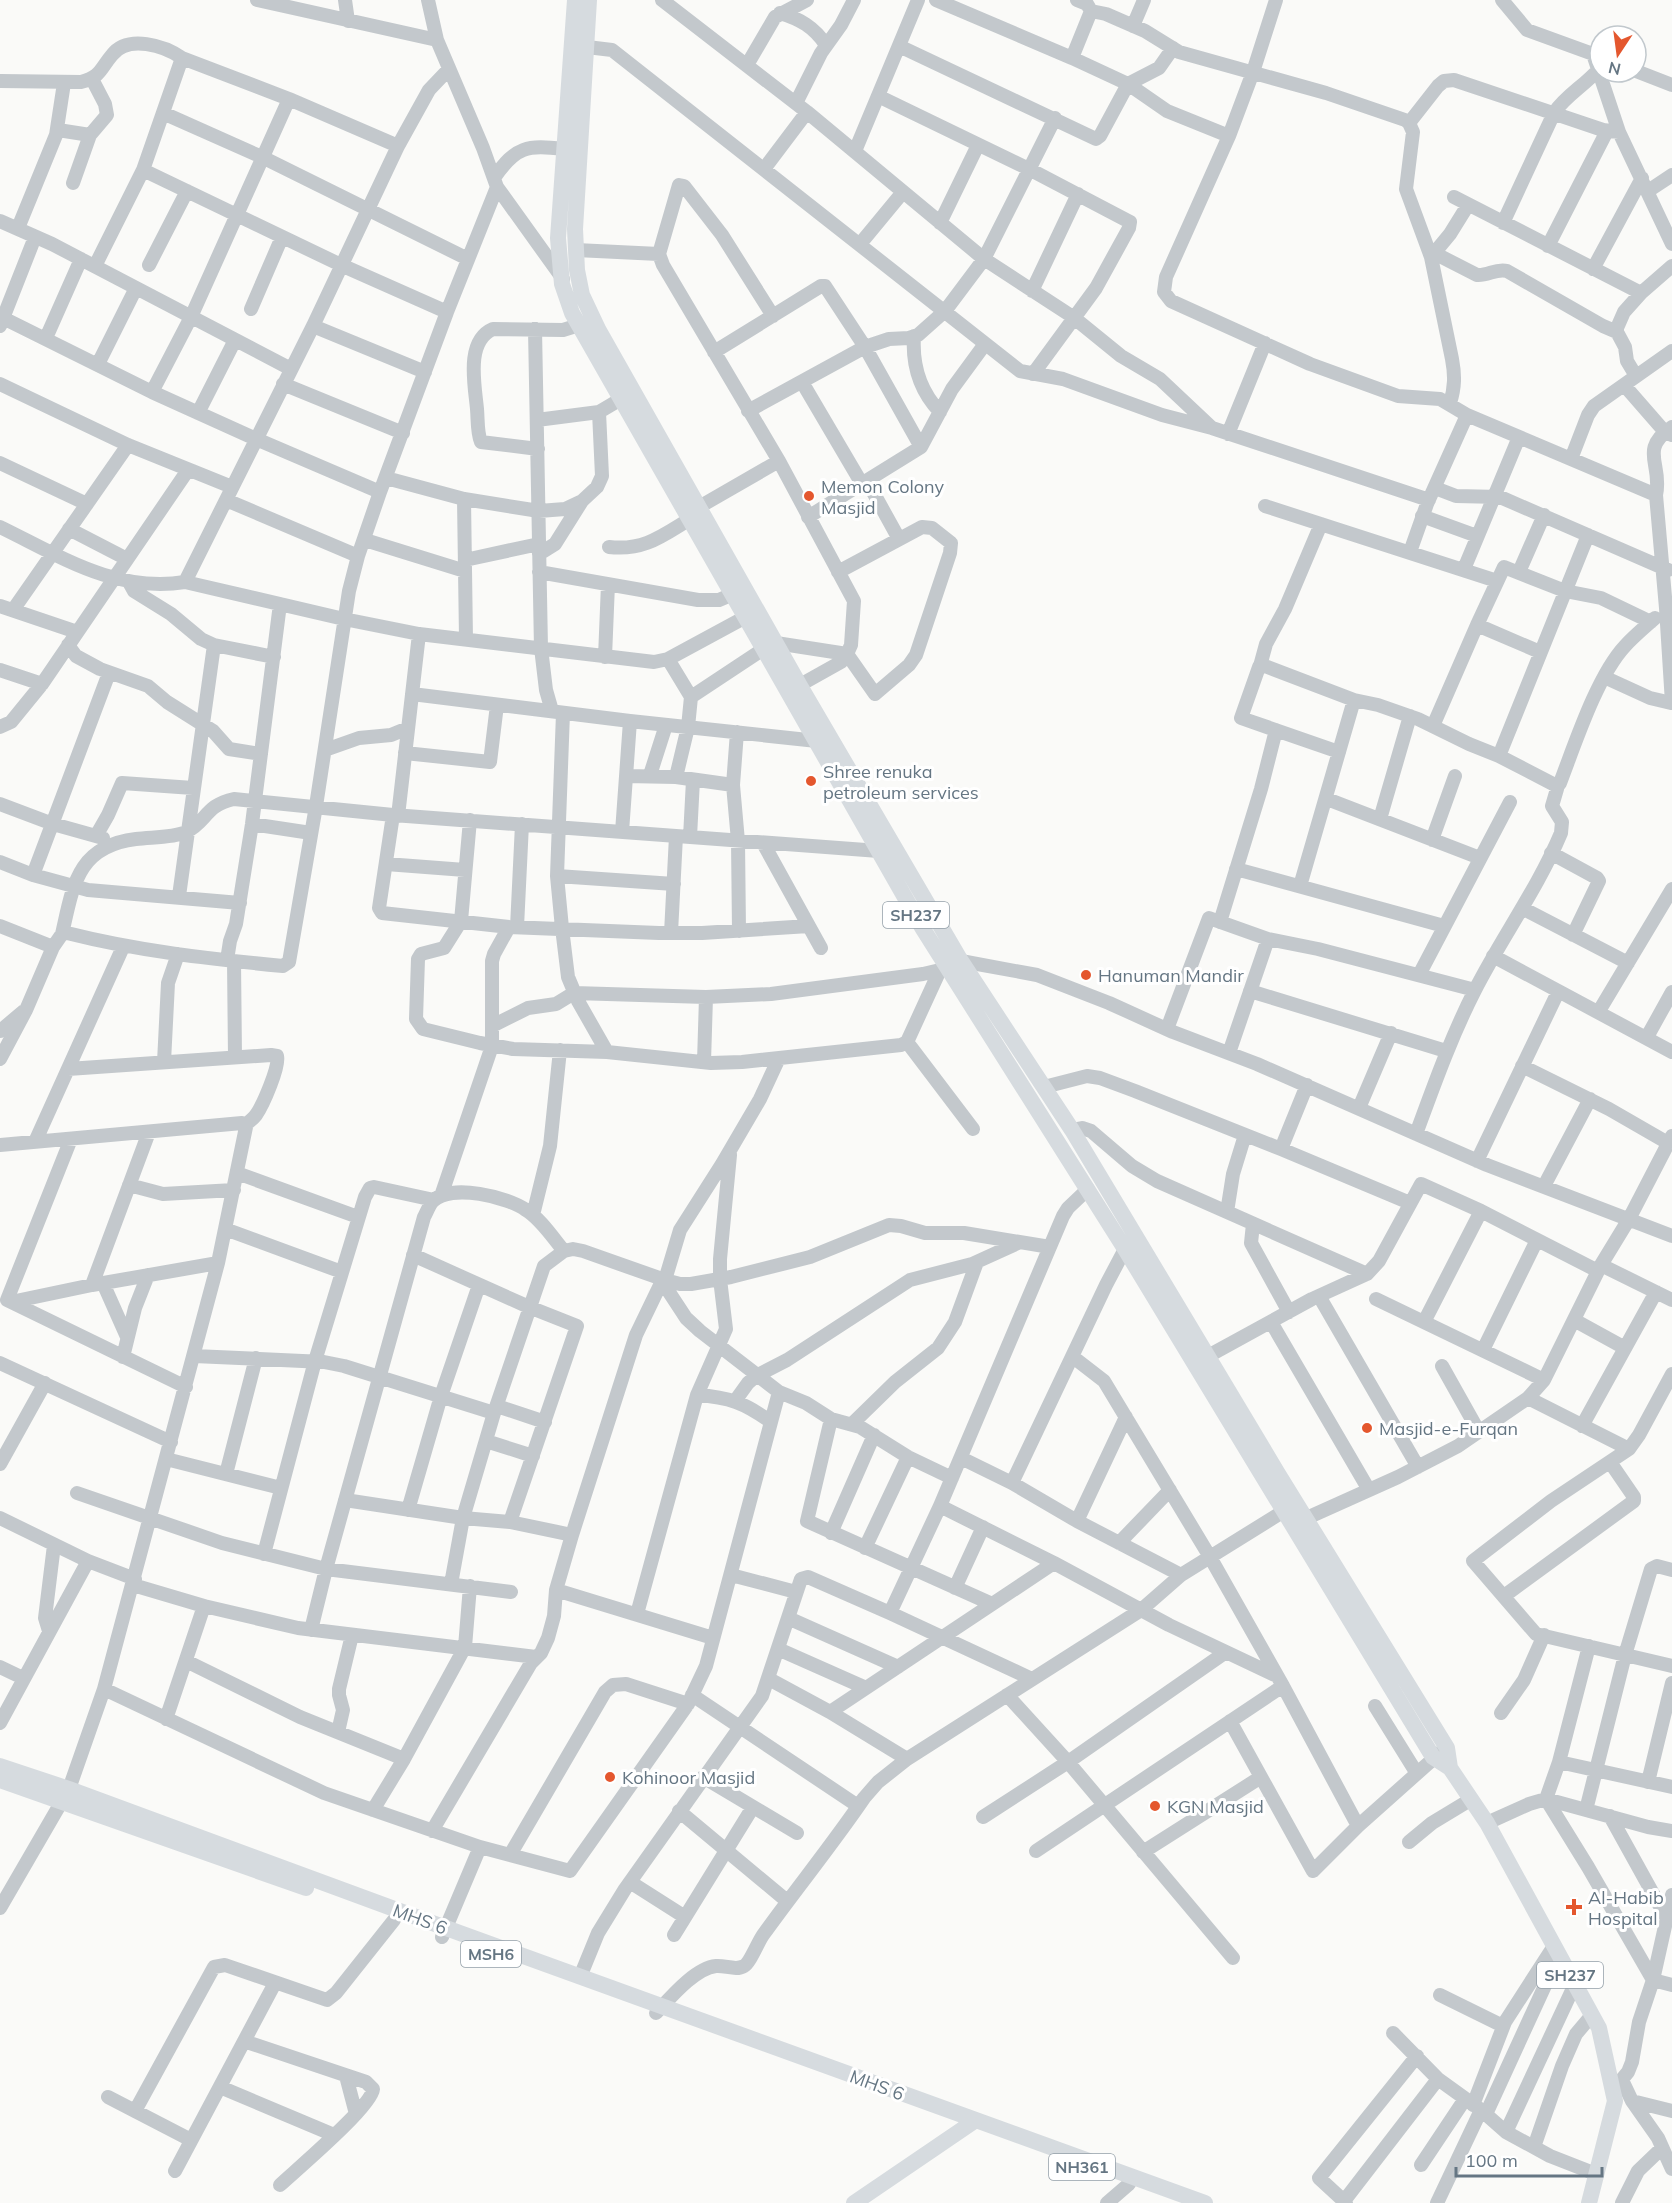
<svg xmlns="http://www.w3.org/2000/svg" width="1672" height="2203" viewBox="0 0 1672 2203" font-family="Mulish,sans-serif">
<rect width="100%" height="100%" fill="#fafaf8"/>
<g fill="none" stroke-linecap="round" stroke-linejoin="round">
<!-- minor -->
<path stroke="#c3c8cc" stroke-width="14" d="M257,0L437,40
M345,0L348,21
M428,0L437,40L483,148L497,187L563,279
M662,0L807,112L984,259L1073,317L1121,356L1160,379L1211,427
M936,0L1072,58L1128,84L1167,111L1229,136
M1276,0L1253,72L1229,136L1166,277L1164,292L1171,301L1310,364L1398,396L1440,399L1467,415L1656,495L1666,608L1672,703
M1502,0L1527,30L1593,54L1619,132L1672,244
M1091,11L1106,14L1145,31L1179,52L1326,93L1405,120L1409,123L1413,132L1406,189L1431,257L1452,359C1455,375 1455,387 1450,403
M780,13C800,19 814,27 826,45
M1133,26L1144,0
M899,46L1096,139L1100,136L1128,84L1159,68L1173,48
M587,47L612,50L1020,371L1063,379L1162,415L1212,428L1429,500
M1072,58L1091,11L1087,4L1077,0
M747,65L775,17L807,0
M1636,71L1672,85
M0,81L81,82C101,77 100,69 112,55C128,34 165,46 182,58L289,99L398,146
M878,96L1029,169L1130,222L1129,228L1096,288L1033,374
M796,103L821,53L841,25L854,0
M163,113L264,158L468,259
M1409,123L1438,86L1444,81L1454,80L1603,130L1619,132
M58,130L90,135
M855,151L918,0
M764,169L807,112
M143,170L341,265L447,312
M494,178C516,146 527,145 564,149
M73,183L90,135L107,115L105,104L92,79
M1648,191L1672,175
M1454,197L1641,293L1672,266
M0,221L52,244L291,369
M940,223L978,145
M1503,223L1554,113C1565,96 1584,86 1598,70
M18,228L56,135L64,83
M860,244L903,192
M1548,246L1607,131
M576,250L659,254
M1434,253L1477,275C1488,276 1496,268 1507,271L1603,326L1617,332
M1431,257L1450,234L1468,205
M149,265L187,191
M95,266L143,170L182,58
M1593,269L1642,178
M1032,291L1078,194
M251,309L282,237
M773,316L722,235L684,186L679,185L659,254L663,265L779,461L854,601L851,645L847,654L841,662L791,690
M3,318L152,392L256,439L380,492
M0,326L35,237
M313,326L425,372
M535,329L541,648L546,690L552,711
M914,336C912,366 920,391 940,412
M46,338L81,259
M714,352L821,286H825L865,347L921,447
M98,364L136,288
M1636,376L1627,361L1625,347L1617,332V328L1624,312L1641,293
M802,382L862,484
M0,384L128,445L232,487
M283,384L403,433
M1624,385L1665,432L1672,435
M152,392L191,317L289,99
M748,411L865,347L889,339L909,338L918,335L945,311L984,259L1055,118
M198,413L235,340
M537,420L599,412L621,399
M1228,434L1265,343
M538,449L481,442C477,433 478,420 477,409C475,386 465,341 493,329L563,330L579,325
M1571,459L1588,415L1594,406L1672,351
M0,463L87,504
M386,478L464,499L539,511L565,509L582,501L597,487L602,476L599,412
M867,481L899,539
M1435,488L1456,496L1500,497L1668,570
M1656,495C1663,464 1638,450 1672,427
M464,499L466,639
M226,500L358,556
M1265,506L1497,581
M699,507L779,461
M1422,516L1477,536
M808,517L921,447L952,389L985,344
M0,527C60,556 115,593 185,582L344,619L419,634L654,662L668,659L753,613
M69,529L127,559
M365,540L465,571
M609,547C644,551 662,536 690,519
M1410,552L1427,504L1467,415
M539,554L555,544L582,501
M465,560L539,544
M1464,569L1519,437
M539,572L698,600H719L733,594
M1519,572L1544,515
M129,582L134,591L171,614L201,639L214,645
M185,582L313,326L398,146L429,90L449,69
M0,606L77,632
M13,610L128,445
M1477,625L1504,567L1565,591L1601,598L1651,622
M776,643L847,654L875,694L909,665L916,655L950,553L951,543L932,528L922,527L838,572
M68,645L76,656L100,669L148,686L167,702L213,731L229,749L261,754
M605,657L608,584
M668,659L691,697
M1260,666L1266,644L1285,609L1321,524
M0,670L42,684
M1604,677L1650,698L1671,703
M412,694L630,721L817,741
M563,713L557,876L562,928L568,977L578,1001L607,1052
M1433,726L1477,625L1540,652
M0,727L11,722L42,684L188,470
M737,732L733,785L738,841L739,931
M325,750L359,738L391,735L408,728
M1339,752L1241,718L1259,667L1265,666L1354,700L1378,705L1418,719L1469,744L1499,756L1555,785L1557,789L1552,806L1562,822L1561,833C1538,888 1502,937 1475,990C1451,1037 1434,1085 1416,1134
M405,753L490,762L497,705
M1499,756L1588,535
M650,775L666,725
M626,776L676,777L733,785
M676,777L688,727L691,697L765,648
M1557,787L1560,783C1575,744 1597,676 1625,646C1634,636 1645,627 1655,618
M1327,799L1480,858
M0,804L53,824L103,838
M393,815L379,908L382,913L509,927L659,933H702L809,926
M398,816L419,634
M1380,819L1410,716
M470,820L461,921L444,948L421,954L418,959L416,1019L423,1029L480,1043L513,1049L607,1052L711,1063L742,1062L901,1045L907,1042L940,970
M252,824L311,833
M622,832L630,721
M96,836L108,815L122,783L193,788
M690,837L693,780
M1432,840L1455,776
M763,843L821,948
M1551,853L1597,878L1599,881L1573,935
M0,862L33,875L109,673
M386,864L465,870
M1236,869L1444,926
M33,875L88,890L240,903
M557,876L674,884
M1300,886L1354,700
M179,896L214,645L274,657
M1522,908L1628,963
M1220,922L1261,789L1276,730
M0,926L53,947
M517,927L522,824
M671,933L676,836
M62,934C73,886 77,846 136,839C152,837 172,838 186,832C207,822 205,805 234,799L393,815L879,851
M1493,956L1672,1052
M227,960L230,941L236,924L252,824L280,604
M234,961L235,1057
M1419,975L1510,802
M1250,991L1446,1051
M1599,1011L1672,889
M492,1026L528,1008L556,1004L574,993L706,997L771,994L923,974L940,970L961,961L1037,975L1109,1003L1173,1032L1257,1064L1487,1165L1672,1236
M1167,1029L1209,918L1268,939L1318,949L1475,990
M0,1031L24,1011
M1647,1037L1672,992
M907,1042L973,1129
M1229,1053L1268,939
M779,1058L760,1099L722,1164L680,1230L665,1280L667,1289L686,1318L700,1331L779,1392L806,1403L831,1419L860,1427L908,1457L952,1478
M0,1059L26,1010L53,947L62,934L67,933C138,951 210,959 283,966L289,962L316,806L349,591L358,556L380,492L447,312L497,187
M164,1062L168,983L178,954
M704,1062L706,997
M1522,1066L1609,1109L1668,1143
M68,1069L271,1055L277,1056C280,1066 263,1105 256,1115C253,1119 249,1122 245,1125
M1044,1087L1087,1076L1100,1078L1135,1091L1281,1149L1410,1203
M1359,1108L1391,1033
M1072,1130L1082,1128L1091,1131L1132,1166L1157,1181L1367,1274
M71,1139L7,1300L186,1387
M35,1142L123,947
M0,1145L242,1123L246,1127L218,1263L104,1689L69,1789L0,1908
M1281,1149L1307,1085
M1477,1161L1558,992
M237,1173L358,1217
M129,1185L163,1194L234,1190
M1544,1186L1590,1099
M441,1196L492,1046V961L494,954L509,927
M1227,1212L1233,1174L1245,1135
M533,1215L550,1146L560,1050
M1253,1224L1251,1243L1289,1312
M225,1229L342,1272
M413,1255L529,1307L577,1326L510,1522
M1601,1265L1672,1300
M103,1283L127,1337
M92,1285L149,1132
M1319,1296L1418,1467
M1376,1299L1544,1380
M11,1302L92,1285L218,1263
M1574,1320L1625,1348
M1271,1322L1369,1490
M1424,1322L1481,1211
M1483,1350L1537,1240
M194,1356L324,1362L344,1366L494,1413
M123,1357L135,1308L148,1275
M1073,1357L1104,1381L1210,1557L1283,1686L1358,1826
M1199,1361L1312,1299L1367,1274L1379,1261L1421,1184L1481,1211L1598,1271
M0,1363L171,1442
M1442,1366L1479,1432
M1672,1374L1639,1435L1629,1449L1551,1501L1473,1561L1536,1634L1672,1666
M697,1395C729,1397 745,1403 771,1422
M1528,1398L1629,1449
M735,1401L748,1383L756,1376L787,1360L910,1280L972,1264L1018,1243
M497,1406L545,1422
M831,1419L807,1521L992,1604
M852,1424L895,1382L938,1348L955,1322L977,1262
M1582,1426L1656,1292
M486,1441L533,1456
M961,1458L1012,1483L1077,1521L1181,1575
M166,1459L281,1488
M0,1464L45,1383
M226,1474L256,1358
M1012,1483L1106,1285L1125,1249L1132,1245
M77,1493L222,1543L326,1569L511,1592
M345,1500L463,1518L510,1522L572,1535
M940,1506L1054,1563L1169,1625L1277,1676
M408,1510L441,1396L479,1285
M0,1518L88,1561L135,1579
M1077,1521L1126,1417
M1298,1522L1398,1477L1458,1446L1528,1398L1544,1380L1601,1265L1629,1219L1672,1136
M831,1533L874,1435
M1119,1543L1170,1490
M865,1548L908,1457
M264,1554L315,1361L365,1197L370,1188L374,1187L434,1200
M731,1575L796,1592
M451,1584L463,1518L494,1413L544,1266L564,1251L573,1249L583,1251L665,1280L680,1284H691L731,1277L810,1257L889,1225L901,1226L925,1233H964L1050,1247
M133,1585L204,1606L298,1628L536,1657
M955,1588L983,1527
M556,1590L713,1638
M1504,1596L1634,1501V1497L1610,1462
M890,1613L940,1506L1063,1216L1068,1208L1088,1189
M637,1614L697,1395L726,1329L720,1279V1259L730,1155
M788,1618L898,1667
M311,1630L326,1569L424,1217C427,1212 429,1205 433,1201C451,1183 508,1197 526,1210C541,1219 553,1238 564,1251
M49,1631L45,1618L54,1545
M1589,1646L1559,1762L1546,1799L1588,1867L1653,1980L1672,1985
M778,1649L866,1688
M186,1661L300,1717L404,1759
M0,1667L23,1678
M769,1679L830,1712L907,1759
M104,1689L324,1793L480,1847L570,1871L688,1704L706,1666L779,1392
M692,1695L858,1806
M1007,1695L1068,1762L1233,1958
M1375,1706L1416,1772
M830,1712L1054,1563
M1501,1713L1524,1680L1544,1635
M166,1719L204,1606
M1230,1721L1313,1871L1358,1826L1441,1752
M0,1723L88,1561
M338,1732L343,1710L339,1695V1689L352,1635
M1559,1762L1672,1787
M703,1777L797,1833
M1648,1782L1672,1683
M373,1810L404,1759L465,1647L470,1586
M1586,1810L1625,1655L1651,1569L1657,1566L1672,1570
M679,1811L787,1901
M1610,1816L1666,1917
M983,1817L1068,1762L1226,1652
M1487,1823L1529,1804L1546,1799L1648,1827L1672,1831
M432,1831L531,1663L541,1653L548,1638L554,1616L556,1590L572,1535L636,1335L663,1279
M1409,1842L1432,1823L1470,1800
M1036,1851L1283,1686
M1143,1852L1261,1777
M510,1855L605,1692L613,1685L626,1684L688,1704
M630,1882L685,1917
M674,1935L753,1807
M442,1937L480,1847
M580,1977L598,1933L625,1889L762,1696L801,1579L808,1577L890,1613L1032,1679
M1440,1995L1503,2026
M656,2013C670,1998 695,1968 716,1966C725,1965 736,1971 744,1966C750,1963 758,1942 763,1935C796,1889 832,1845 864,1798L878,1782L907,1759L1141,1610L1181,1575L1292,1506
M1393,2033L1438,2079L1481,2110L1506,2132L1550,2156L1596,2174
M244,2041L366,2082L373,2089C372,2106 296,2170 280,2185
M346,2076L356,2114
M1622,2080L1632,2101L1658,2138L1672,2169
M220,2087L334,2135
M1613,2090L1628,2072L1632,2062L1639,2022L1653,1980L1672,1895
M108,2097L191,2140
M1632,2101L1672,2111
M1473,2105L1505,2022L1554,1946
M135,2111L214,1967L225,1965L327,2000L336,1993L394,1920
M1486,2114L1559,1955
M1506,2132L1575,1984
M1534,2147L1562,2066L1576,2034L1592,2015
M1421,2165L1465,2099
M175,2171L275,1983
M1344,2201L1438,2079
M1107,2203L1129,2184
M1346,2203L1319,2178L1417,2056
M1437,2203L1481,2110
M1622,2203L1638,2171L1662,2148"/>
<!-- major -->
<path stroke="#d6dbdf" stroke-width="16" d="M575,0L558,238L562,284L572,313L923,929L1125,1249L1433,1757L1450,1768
M589,0L575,229L577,270L582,295L598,329L800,686L961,961L1072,1130L1277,1472L1447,1748L1450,1768L1487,1823L1599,2028L1615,2101L1589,2203
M0,1766L69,1789L446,1928L1205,2203
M0,1780L306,1888
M854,2203L976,2120"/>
</g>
<!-- markers -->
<g fill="#e4572e" stroke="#fff" stroke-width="2">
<circle cx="809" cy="496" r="6"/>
<circle cx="811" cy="781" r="6"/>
<circle cx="1086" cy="975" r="6"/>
<circle cx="1367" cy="1428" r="6"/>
<circle cx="610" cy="1777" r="6"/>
<circle cx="1155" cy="1806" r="6"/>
<path d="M1571 1898h6v6h6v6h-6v6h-6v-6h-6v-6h6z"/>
</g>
<g text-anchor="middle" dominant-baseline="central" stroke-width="6" stroke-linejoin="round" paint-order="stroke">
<!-- shield labels -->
<g fill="#fff" stroke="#939fa8" stroke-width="1.5">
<rect x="883" y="902" width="66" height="26" rx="4.5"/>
<rect x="461" y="1941" width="60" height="26" rx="4.5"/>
<rect x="1537" y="1962" width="66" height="26" rx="4.5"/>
<rect x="1049" y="2154" width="66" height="26" rx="4.5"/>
</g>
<g font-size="16" font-weight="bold" fill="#657683">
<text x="916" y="915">SH237</text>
<text x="491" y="1954">MSH6</text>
<text x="1570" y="1975">SH237</text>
<text x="1082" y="2167">NH361</text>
</g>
<!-- poi labels -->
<g font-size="18" fill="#657683" stroke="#fff" text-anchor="start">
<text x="821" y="486">Memon Colony<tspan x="821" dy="21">Masjid</tspan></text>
<text x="823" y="771">Shree renuka<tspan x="823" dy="21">petroleum services</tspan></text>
<text x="1098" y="975">Hanuman Mandir</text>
<text x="1379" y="1428">Masjid-e-Furqan</text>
<text x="622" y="1777">Kohinoor Masjid</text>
<text x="1167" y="1806">KGN Masjid</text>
<text x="1588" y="1897">Al-Habib<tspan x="1588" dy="21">Hospital</tspan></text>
</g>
<!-- street labels -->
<g font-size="18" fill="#657683" stroke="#fff">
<text transform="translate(420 1919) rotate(20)">MHS 6</text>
<text transform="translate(877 2085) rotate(20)">MHS 6</text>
</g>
</g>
<!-- north arrow -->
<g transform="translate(1618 54) rotate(193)"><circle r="28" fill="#ffffff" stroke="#c1c8cd" stroke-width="1.5"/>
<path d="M0-4.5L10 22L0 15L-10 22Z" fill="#e4572e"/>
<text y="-9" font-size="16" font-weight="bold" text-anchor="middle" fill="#657683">N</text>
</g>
<!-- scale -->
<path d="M1456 2167v9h146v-9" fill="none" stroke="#657683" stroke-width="3"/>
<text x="1465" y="2167" font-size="18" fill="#657683" stroke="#ffffff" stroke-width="4.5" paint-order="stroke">100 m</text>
</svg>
